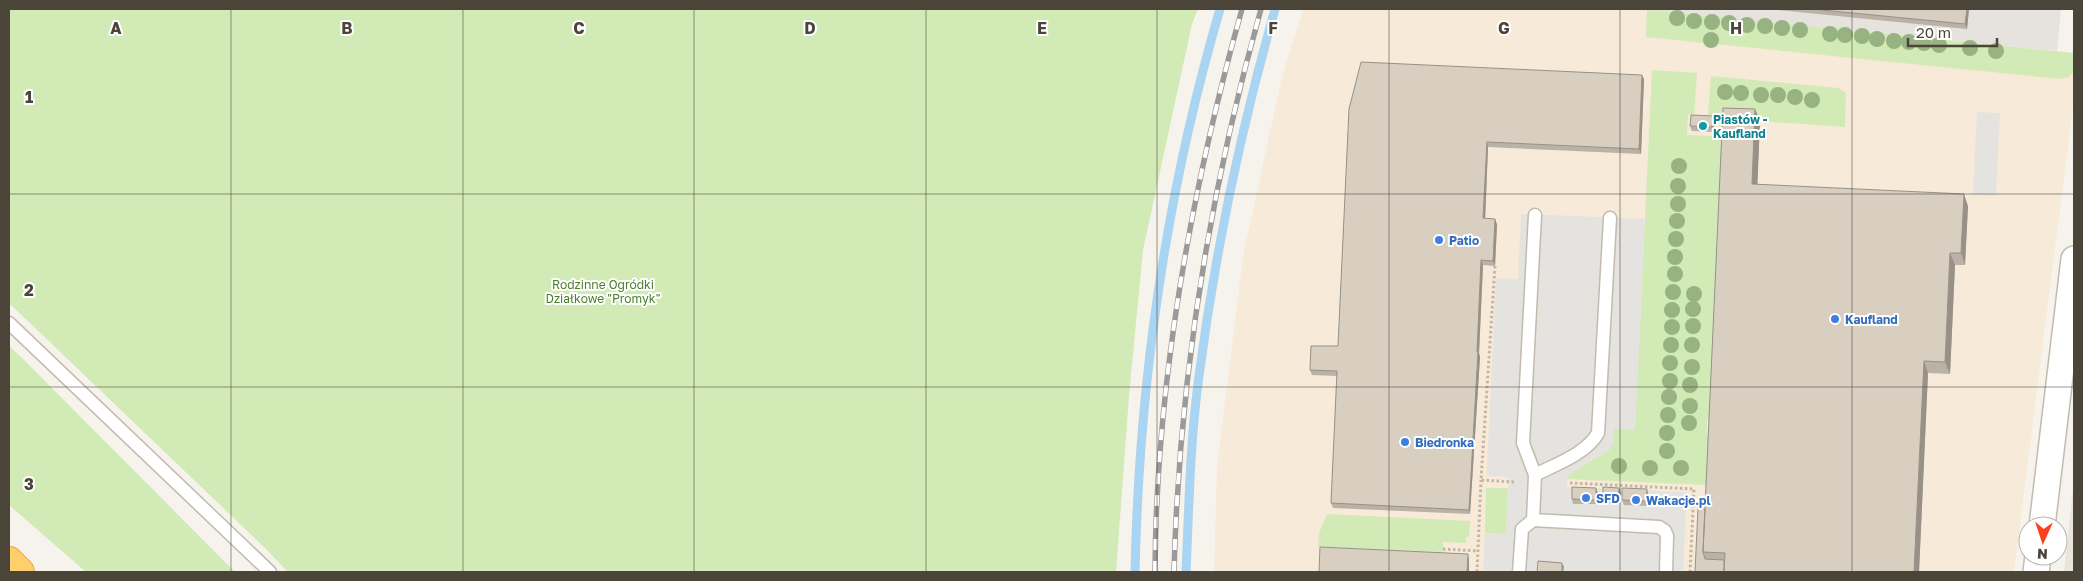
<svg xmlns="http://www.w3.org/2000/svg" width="2083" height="581" viewBox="0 0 2083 581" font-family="'Golos Text',sans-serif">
<rect width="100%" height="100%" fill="#f6f3ec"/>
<!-- residential -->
<path fill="#eae5da" d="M2074,479V572H2064Z"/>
<!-- commercial -->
<path fill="#f7ead8" d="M1303,9H1633L2074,53V98L2014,572H1214L1217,466L1243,256L1282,77Z"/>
<!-- industrial -->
<path fill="#e6e2dd" d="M1633,9H2061L2057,51Z"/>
<!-- green -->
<path fill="#d2eab5" d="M9,9H1198L1192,24L1143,250L1129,396L1116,572H288L264,547L9,303Z
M1647,10L2074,53V72L2068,77L2060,79L1646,37Z
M1652,70L1697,73L1694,115L1688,114L1687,135L1718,136L1720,121H1725L1711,419L1707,420V434H1709L1707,485L1567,479L1569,474L1609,450L1613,442L1614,428L1635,429Z
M1711,76L1838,88L1846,93L1845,127L1760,121V117L1708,115Z
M9,346L21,357L235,572H86L9,505Z
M1486,488H1508L1506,534L1485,533Z
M1327,514L1470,521L1469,537H1466V543L1443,542V552L1318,547L1319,533Z"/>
<!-- parking -->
<path fill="#e5e3e0" d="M1977,112L2000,113L1996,196L1973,195Z
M1521,214L1645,219L1635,430L1614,429L1613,442L1609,450L1569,474L1566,487L1687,492L1683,572H1483L1485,533L1506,534L1509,477L1487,476V465L1496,278L1518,279Z"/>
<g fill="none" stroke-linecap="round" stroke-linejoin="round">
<!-- stream -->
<path stroke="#a9d4f2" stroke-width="9" d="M1135,572C1139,383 1167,190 1220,9
M1186,572C1189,507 1190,441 1199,376C1215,252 1241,129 1275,9"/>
<!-- lane casing -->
<g stroke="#c2bbae" stroke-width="15">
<path id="lane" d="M9,323L270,572
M1535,475L1523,443L1535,215
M1533,520L1535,475C1556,464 1586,454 1598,433L1610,218
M1519,572L1522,529L1533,520L1659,527L1665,531L1667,536L1666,572"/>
</g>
<!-- street casing -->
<g stroke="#c2bbae" stroke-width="28">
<path id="street" d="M2042,526L2074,259
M2036,572L2038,556"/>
</g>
<!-- highway casing -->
<g stroke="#e0a43c" stroke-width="30">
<path id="highway" d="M9,561L20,572"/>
</g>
<!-- path -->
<path stroke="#c4b79f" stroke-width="3" stroke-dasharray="2.5 2.5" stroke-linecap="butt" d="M1495,266L1481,480L1514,482
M1570,483L1694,489L1690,572
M1443,549L1478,551
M1477,572L1481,480"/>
<!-- lane -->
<use href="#lane" stroke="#fff" stroke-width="12"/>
<!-- street -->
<use href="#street" stroke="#fff" stroke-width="25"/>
<!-- highway -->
<use href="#highway" stroke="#ffcf6e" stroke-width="28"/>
<!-- rail casing -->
<g stroke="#9a9a9a" stroke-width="5.5">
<path id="rail" d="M1155,572C1156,382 1191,191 1242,9
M1174,572C1179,381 1209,193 1261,9"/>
</g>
<!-- rail -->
<use href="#rail" stroke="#fff" stroke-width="4" stroke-dasharray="11" stroke-linecap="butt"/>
</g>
<!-- trees -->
<g fill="#97b381">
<circle cx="1677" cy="18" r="8"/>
<circle cx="1694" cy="21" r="8"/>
<circle cx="1712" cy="22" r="8"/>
<circle cx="1729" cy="23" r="8"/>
<circle cx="1747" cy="25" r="8"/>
<circle cx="1765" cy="26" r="8"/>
<circle cx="1782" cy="28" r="8"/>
<circle cx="1800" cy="30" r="8"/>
<circle cx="1830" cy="34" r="8"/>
<circle cx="1845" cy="35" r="8"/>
<circle cx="1862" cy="36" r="8"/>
<circle cx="1877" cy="39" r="8"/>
<circle cx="1711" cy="40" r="8"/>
<circle cx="1894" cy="41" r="8"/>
<circle cx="1909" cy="42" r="8"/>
<circle cx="1924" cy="43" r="8"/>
<circle cx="1939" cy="45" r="8"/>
<circle cx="1970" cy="48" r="8"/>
<circle cx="1996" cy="51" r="8"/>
<circle cx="1725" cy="92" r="8"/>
<circle cx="1741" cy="93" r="8"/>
<circle cx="1761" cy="95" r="8"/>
<circle cx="1778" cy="95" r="8"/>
<circle cx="1795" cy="97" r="8"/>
<circle cx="1812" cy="100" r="8"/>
<circle cx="1679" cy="166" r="8"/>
<circle cx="1678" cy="186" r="8"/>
<circle cx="1678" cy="204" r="8"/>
<circle cx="1677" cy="221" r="8"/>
<circle cx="1676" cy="239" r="8"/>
<circle cx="1675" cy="257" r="8"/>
<circle cx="1675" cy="274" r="8"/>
<circle cx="1673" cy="292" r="8"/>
<circle cx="1694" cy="294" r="8"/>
<circle cx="1693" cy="309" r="8"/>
<circle cx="1672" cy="310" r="8"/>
<circle cx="1693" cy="326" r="8"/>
<circle cx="1672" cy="327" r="8"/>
<circle cx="1671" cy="345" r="8"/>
<circle cx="1692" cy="345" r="8"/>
<circle cx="1670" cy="363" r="8"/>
<circle cx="1692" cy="367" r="8"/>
<circle cx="1670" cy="381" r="8"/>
<circle cx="1690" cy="385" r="8"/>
<circle cx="1669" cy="397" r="8"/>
<circle cx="1690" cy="406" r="8"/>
<circle cx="1668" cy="415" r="8"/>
<circle cx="1689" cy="423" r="8"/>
<circle cx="1667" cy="433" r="8"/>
<circle cx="1667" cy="451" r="8"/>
<circle cx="1619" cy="466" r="8"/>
<circle cx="1650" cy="468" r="8"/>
<circle cx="1681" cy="468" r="8"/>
</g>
<!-- wall -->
<path fill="#bab2a6" d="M1767,9H1969L1967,29Z
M1644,79L1641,154L1488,147L1485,218L1497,224L1495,266L1483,265L1479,353L1480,357L1470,514L1333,508L1331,503L1337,376L1312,375L1310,370L1338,346L1349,109Z
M1755,109L1760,121L1757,184L1968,206L1965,265H1955L1950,374L1928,373L1919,572H1695L1705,509Z
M1714,120V132L1692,131L1690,126Z
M1598,493V504H1573L1572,499Z
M1621,493L1620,504L1604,503L1603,498Z
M1648,494V506L1624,505L1622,500Z"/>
<!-- shaded-wall -->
<path fill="#979187" d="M1967,9H1969L1967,29L1965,24Z
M1642,75L1644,79L1641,154L1639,149Z
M1755,109L1760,121L1757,196L1752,184Z
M1713,116L1714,120V132L1712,127Z
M1487,142L1488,147L1485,223L1483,218Z
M1964,194L1968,206L1965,265L1961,253Z
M1495,219L1497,224L1495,266L1493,261Z
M1950,253L1955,265L1950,374L1945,362Z
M1481,260L1483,265L1479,353L1480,357L1470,514L1469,510Z
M1924,361L1928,373L1919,572H1914Z
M1596,488L1598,493V504L1596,500Z
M1619,488L1621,493L1620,504L1618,499Z
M1647,489L1648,494V506L1646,501Z
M1468,554L1469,559V572H1467Z
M1562,563L1564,567L1563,572H1562Z"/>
<!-- building -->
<path fill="#d8cfc1" stroke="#979187" d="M1812,9H1967L1965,24Z
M1361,62L1642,75L1639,149L1487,142L1483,218L1495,219L1493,261L1481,260L1477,352H1478L1469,510L1331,503L1337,371L1310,370L1311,346H1338L1349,109Z
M1723,108L1755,109L1752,184L1964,194L1961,253H1950L1945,362L1924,361L1914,572H1724L1725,553L1703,552Z
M1691,115L1713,116L1712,127L1690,126Z
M1572,487L1596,488V500L1572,499Z
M1603,487L1619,488L1618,499L1603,498Z
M1622,488L1647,489L1646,501L1622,500Z
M1698,508L1705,509L1703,552L1705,559L1724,560V572H1695Z
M1320,547L1468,554L1467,572H1319Z
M1538,561L1562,563V572H1537Z"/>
<!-- grid -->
<path fill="none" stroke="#4b4439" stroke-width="1" stroke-opacity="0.55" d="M231,9V572M463,9V572M694,9V572M926,9V572M1157,9V572M1389,9V572M1620,9V572M1852,9V572M9,194H2074M9,387H2074"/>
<!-- markers -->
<circle fill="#0f9aa8" stroke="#fff" stroke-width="2" cx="1703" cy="126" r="5"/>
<g fill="#3f7fe0" stroke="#fff" stroke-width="2">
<circle cx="1439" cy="240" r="5"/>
<circle cx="1835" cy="319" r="5"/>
<circle cx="1405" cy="442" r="5"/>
<circle cx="1586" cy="498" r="5"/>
<circle cx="1636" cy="500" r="5"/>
</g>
<g text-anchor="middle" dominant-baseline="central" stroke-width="4" stroke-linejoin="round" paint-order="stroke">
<!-- culture labels -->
<g font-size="12" font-weight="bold" fill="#0d838f" stroke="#fff" text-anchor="start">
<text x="1713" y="119">Piastów -<tspan x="1713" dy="14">Kaufland</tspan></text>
</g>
<!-- shop labels -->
<g font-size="12" font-weight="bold" fill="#366cbe" stroke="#fff" text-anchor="start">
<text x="1449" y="240">Patio</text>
<text x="1845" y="319">Kaufland</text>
<text x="1415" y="442">Biedronka</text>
<text x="1596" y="498">SFD</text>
<text x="1646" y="500">Wakacje.pl</text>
</g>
<!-- park labels -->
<g font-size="12" fill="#4a7f2a" stroke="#fff">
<text x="603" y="284">Rodzinne Ogródki<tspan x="603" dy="14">Działkowe "Promyk"</tspan></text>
</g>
</g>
<g font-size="16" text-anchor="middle" font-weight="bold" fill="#4b4439" stroke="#fff" stroke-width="4" stroke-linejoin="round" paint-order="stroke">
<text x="116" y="34">A</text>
<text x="347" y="34">B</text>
<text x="579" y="34">C</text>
<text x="810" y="34">D</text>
<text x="1042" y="34">E</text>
<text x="1273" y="34">F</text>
<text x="1504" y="34">G</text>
<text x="1736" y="34">H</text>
<text x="29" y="103">1</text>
<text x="29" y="296">2</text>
<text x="29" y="490">3</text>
</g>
<!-- border -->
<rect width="2083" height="581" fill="none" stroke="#4b4439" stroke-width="20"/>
<!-- north arrow -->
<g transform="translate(2043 541) rotate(183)"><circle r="24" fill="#ffffff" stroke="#b7b4b0"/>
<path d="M0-4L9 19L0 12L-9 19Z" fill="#fc3f1d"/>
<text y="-8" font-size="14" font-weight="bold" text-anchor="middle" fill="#4b4439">N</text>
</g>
<!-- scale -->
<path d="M1908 38v8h89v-8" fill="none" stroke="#4b4439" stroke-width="2.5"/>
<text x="1916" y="38" font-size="15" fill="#4b4439" stroke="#ffffff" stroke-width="4" paint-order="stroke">20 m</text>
</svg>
